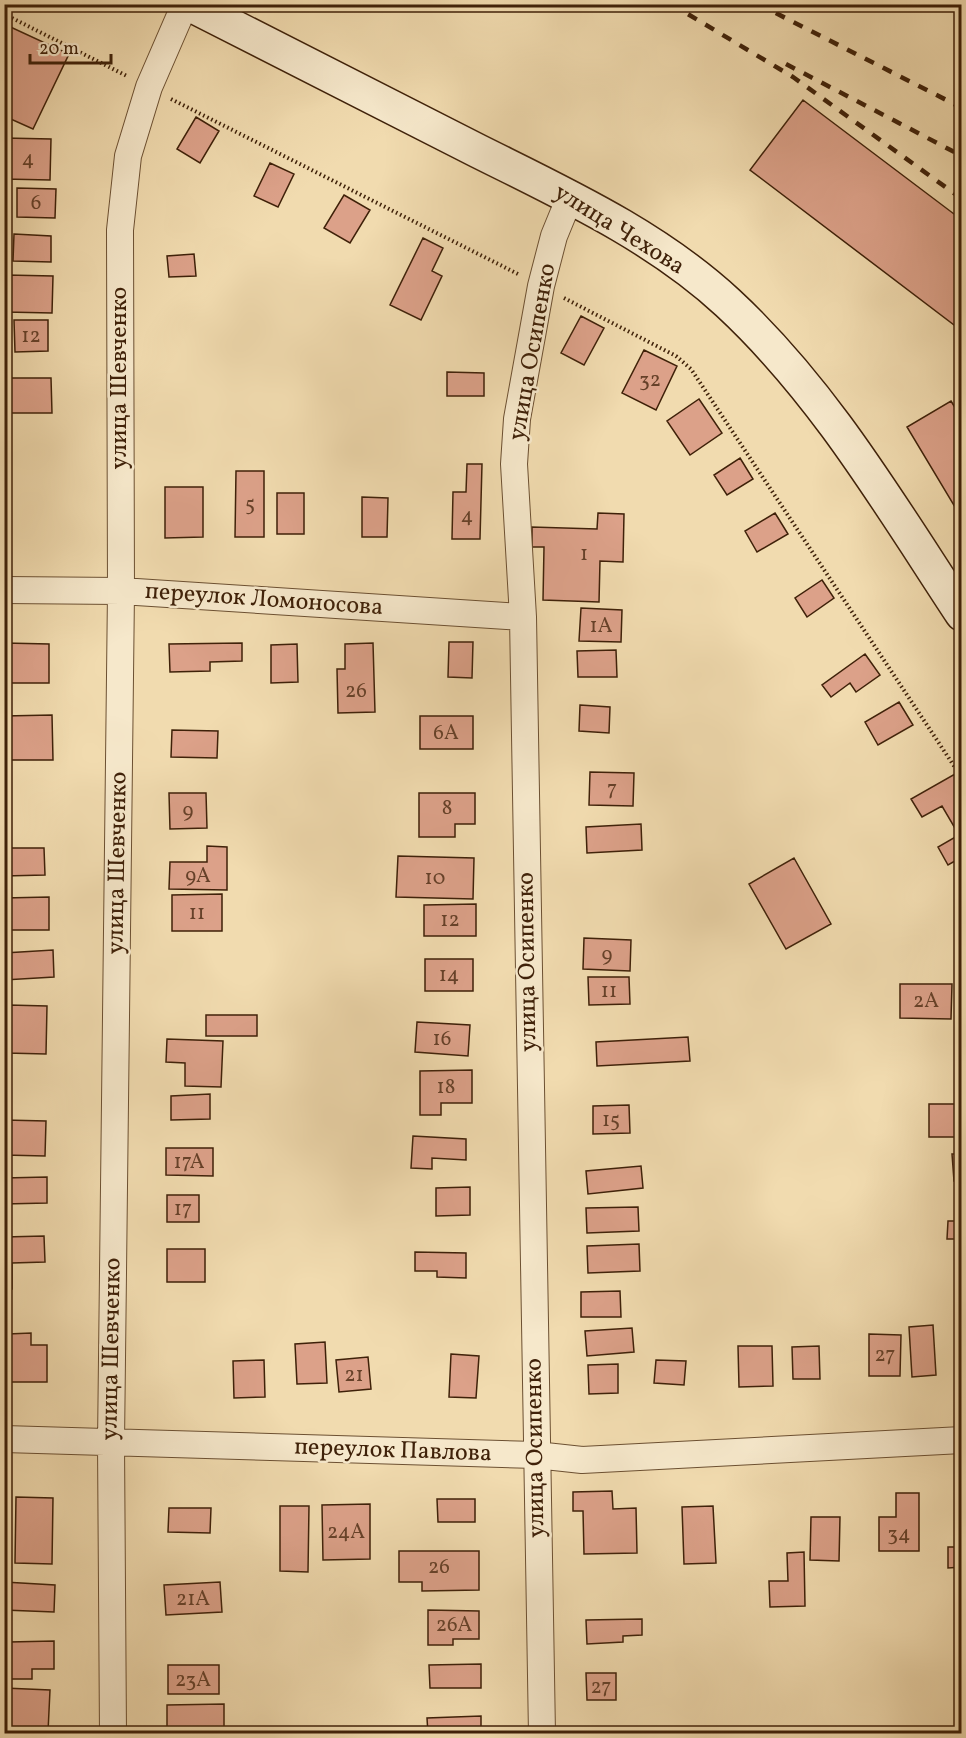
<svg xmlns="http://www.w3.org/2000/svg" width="966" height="1738" viewBox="0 0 966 1738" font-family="Vollkorn,serif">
<rect width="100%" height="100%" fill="#f1dbaf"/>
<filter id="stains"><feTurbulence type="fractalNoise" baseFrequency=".00333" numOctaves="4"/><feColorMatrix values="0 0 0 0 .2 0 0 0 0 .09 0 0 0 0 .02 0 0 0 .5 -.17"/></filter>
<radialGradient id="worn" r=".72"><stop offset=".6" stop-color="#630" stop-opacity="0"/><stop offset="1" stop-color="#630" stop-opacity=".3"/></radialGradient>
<!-- building -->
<path fill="#dca189" stroke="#3f2109" stroke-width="1.5" d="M4,24L69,54L33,129L4,116Z
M803,100L962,220V331L750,170Z
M196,117L219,131L200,163L177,149Z
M4,138L51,139L50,180L4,179Z
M270,163L294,174L278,207L254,196Z
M17,188L56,189L55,218L17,217Z
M344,195L370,210L350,243L324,228Z
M14,234L51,236V262L13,261Z
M423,238L443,248L432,271L442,276L421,320L390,305Z
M194,254L196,276L169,277L167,256Z
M6,275L53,276L52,313L5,312Z
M581,316L604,328L584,365L561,353Z
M14,320H48V351L15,352Z
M644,350L677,366L656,410L622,393Z
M447,372L484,373V396H447Z
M4,378H51L52,413H5Z
M699,399L722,433L690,455L667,421Z
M951,401L962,419V510L958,512L907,427Z
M740,458L753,479L727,495L714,475Z
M467,464H482L480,539H452L453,492H466Z
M236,471H264V537H235Z
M165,487H203V537L165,538Z
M277,493H304V534H277Z
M362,497L388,498L387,537H362Z
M598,513L624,514L623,562L600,561L599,602L543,600L544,547H532V527L597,529Z
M775,513L788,534L757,552L745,531Z
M822,580L834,598L807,617L795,598Z
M581,608L622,610L621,642L579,641Z
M449,642H473L472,678L448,677Z
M4,643L49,644V683H4Z
M242,643V661L210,662V671L170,672L169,644Z
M373,643L375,712L338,713L337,669H345V644Z
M297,644L298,682L271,683V645Z
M616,650L617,677H578L577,651Z
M865,654L880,675L856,692L850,683L831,697L822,685Z
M899,702L913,725L878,745L865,722Z
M580,705L610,707L609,733L579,731Z
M52,715L53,760H4V716Z
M420,716H473V749H420Z
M172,730L218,731L217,758L171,757Z
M590,772L634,773L633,806L589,805Z
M955,774L962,785V857L948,865L938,847L959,835L942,806L922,817L911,799Z
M169,793H206L207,828L170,829Z
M419,793H475V824H455V837H419Z
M641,824L642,850L587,853L586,827Z
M207,846L227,847V890L169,889L170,862H207Z
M4,848H44L45,875L4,876Z
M398,856L474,858L473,899L396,897Z
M794,858L831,924L786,949L749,884Z
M222,894V931H172V895Z
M49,897V930H4V898Z
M476,904V936H424V905Z
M584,938L631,940L630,971L583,969Z
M53,950L54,977L4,980V953Z
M425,959H473V991H425Z
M588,977H629L630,1004L589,1005Z
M900,984H952L951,1019L900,1018Z
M8,1005L47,1006L46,1054L6,1053Z
M206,1015H257V1036H206Z
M417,1022L470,1025L468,1056L415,1052Z
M956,1022H962V1055L956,1056Z
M688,1037L690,1061L597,1066L596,1042Z
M167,1039L223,1041L221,1087L185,1086V1063L166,1062Z
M472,1070V1103H441V1115H420V1071Z
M210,1094V1119L171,1120V1096Z
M929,1104H962V1137H929Z
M629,1105L630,1133L593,1134V1106Z
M4,1120L46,1121L45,1156L4,1155Z
M413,1136L466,1139V1160L432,1158V1169L411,1168Z
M166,1148H213V1176L166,1175Z
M952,1154H962V1181H954Z
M641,1166L643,1188L588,1194L586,1171Z
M47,1177V1203L4,1204V1178Z
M470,1187V1215L436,1216V1188Z
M167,1195H199V1222H167Z
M638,1207L639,1231L587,1233L586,1208Z
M948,1221H962V1239H947Z
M44,1236L45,1262L12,1263V1289H4V1237Z
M639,1244L640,1271L588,1273L587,1246Z
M167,1249H205V1282H167Z
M415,1252L466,1253V1278L437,1277V1271H415Z
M620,1291L621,1317H581V1292Z
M933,1325L936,1375L912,1377L909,1327Z
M632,1328L634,1352L587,1356L585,1331Z
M31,1333V1345H47V1382H9L8,1334Z
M869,1334L901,1335L900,1376H869Z
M325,1342L327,1383L297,1384L295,1344Z
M738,1346H772L773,1386L739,1387Z
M819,1346L820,1379H793L792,1347Z
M451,1354L479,1356L476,1398L449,1397Z
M368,1357L371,1389L339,1392L336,1360Z
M264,1360L265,1397L234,1398L233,1361Z
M656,1360L686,1361L684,1385L654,1383Z
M618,1364V1393L589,1394L588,1365Z
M612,1491L613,1509L636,1508L637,1553L584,1554L583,1511H573V1492Z
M896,1493H919V1551H879V1517H896Z
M16,1497L53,1498L52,1564L15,1563Z
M437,1499H475V1522H438Z
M370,1504V1559L323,1560L322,1505Z
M280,1506H309L308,1572L280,1571Z
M713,1506L716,1563L684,1564L682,1507Z
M169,1508H211L210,1533L168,1532Z
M811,1517H840L839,1561L810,1560Z
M948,1547H962V1567L948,1568Z
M399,1551H479V1590L422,1591V1582H399Z
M804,1552L805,1606L770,1607L769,1581H788L787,1553Z
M4,1582L55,1585L54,1612L4,1610Z
M220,1582L222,1612L166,1615L164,1585Z
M428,1610L479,1611V1639H453V1645H428Z
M642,1619V1635L623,1636V1642L587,1644L586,1620Z
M54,1641V1669H32V1679H9V1642Z
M481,1664V1688H430L429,1665Z
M168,1665H219V1694H168Z
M586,1673H616V1700H587Z
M4,1688L50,1690L48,1732L4,1730Z
M224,1704V1734H167V1705Z
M481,1716V1734H428L427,1718Z
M618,1731V1734H581V1732Z"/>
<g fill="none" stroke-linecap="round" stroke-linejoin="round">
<!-- street casing -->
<g stroke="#6c5032" stroke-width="28">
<path id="street" d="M4,590L121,591L523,617
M4,1439L536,1455L582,1460L962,1440
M113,1734L111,1443L121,591L120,230L128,156L149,87L185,4
M542,1734L523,617L514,464L517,419L541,286L554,236L570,197"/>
</g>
<!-- secondary casing -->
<g stroke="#3f2109" stroke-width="36">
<path id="secondary" d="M189,4C285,53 381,102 478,151C564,194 656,236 728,303C824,392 890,505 962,614"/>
</g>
<!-- path -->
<path stroke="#3f2109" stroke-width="4" stroke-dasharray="1.5 3" stroke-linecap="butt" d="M4,14L127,76
M171,99L518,274
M564,298L676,356L691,369L962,778"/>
<!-- street -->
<use href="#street" stroke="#f6e8cb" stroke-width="26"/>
<!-- secondary -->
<use href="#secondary" stroke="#f6e8cb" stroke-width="33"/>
<!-- rail -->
<path stroke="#3f2109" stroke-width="4.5" stroke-dasharray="10 10" stroke-linecap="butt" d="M671,4L793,77L962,199
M758,4L962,108
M786,64L962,156"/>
</g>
<g text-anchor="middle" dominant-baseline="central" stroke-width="5" stroke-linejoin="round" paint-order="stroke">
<!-- number labels -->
<g font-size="21" fill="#664129">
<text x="28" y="159">4</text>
<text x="36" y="203">6</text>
<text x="31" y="336">12</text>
<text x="650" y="380">32</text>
<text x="250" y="504">5</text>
<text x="467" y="516">4</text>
<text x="584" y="554">1</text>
<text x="601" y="626">1А</text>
<text x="356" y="691">26</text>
<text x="446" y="733">6А</text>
<text x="612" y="789">7</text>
<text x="447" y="808">8</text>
<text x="188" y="811">9</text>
<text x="198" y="876">9А</text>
<text x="435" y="878">10</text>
<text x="197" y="913">11</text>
<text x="450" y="920">12</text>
<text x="607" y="955">9</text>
<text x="449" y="975">14</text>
<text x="609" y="991">11</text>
<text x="926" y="1001">2А</text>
<text x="442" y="1039">16</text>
<text x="446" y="1087">18</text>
<text x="611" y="1120">15</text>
<text x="189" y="1162">17А</text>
<text x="183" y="1209">17</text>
<text x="885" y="1355">27</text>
<text x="354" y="1375">21</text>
<text x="346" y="1532">24А</text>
<text x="899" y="1534">34</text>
<text x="439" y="1567">26</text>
<text x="193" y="1599">21А</text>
<text x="454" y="1625">26А</text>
<text x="193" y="1680">23А</text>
<text x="601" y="1687">27</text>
</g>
<!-- street labels -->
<g font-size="24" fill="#3f2109" stroke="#f6e8cb">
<text transform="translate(619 230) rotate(32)">улица Чехова</text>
<text transform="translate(533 352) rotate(-80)">улица Осипенко</text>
<text transform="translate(120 378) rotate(-90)">улица Шевченко</text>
<text transform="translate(264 600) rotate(4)">переулок Ломоносова</text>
<text transform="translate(118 863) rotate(-89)">улица Шевченко</text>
<text transform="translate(528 962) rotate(-91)">улица Осипенко</text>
<text transform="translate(112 1349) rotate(-89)">улица Шевченко</text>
<text transform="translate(536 1448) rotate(-91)">улица Осипенко</text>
<text transform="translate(393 1451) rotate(2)">переулок Павлова</text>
</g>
</g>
<!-- margin -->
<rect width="966" height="1738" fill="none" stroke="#f1dbaf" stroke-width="24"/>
<rect x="6" y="6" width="954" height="1726" fill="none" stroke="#3f2109" stroke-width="3"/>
<rect x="12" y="12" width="942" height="1714" fill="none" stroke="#3f2109" stroke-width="1.5"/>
<!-- scale -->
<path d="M30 54v9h81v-9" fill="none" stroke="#3f2109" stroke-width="3"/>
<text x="39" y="54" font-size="18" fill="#3f2109" stroke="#f6e8cb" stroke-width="4.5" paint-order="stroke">20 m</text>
<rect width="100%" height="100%" filter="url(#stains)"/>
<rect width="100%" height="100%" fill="url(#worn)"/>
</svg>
